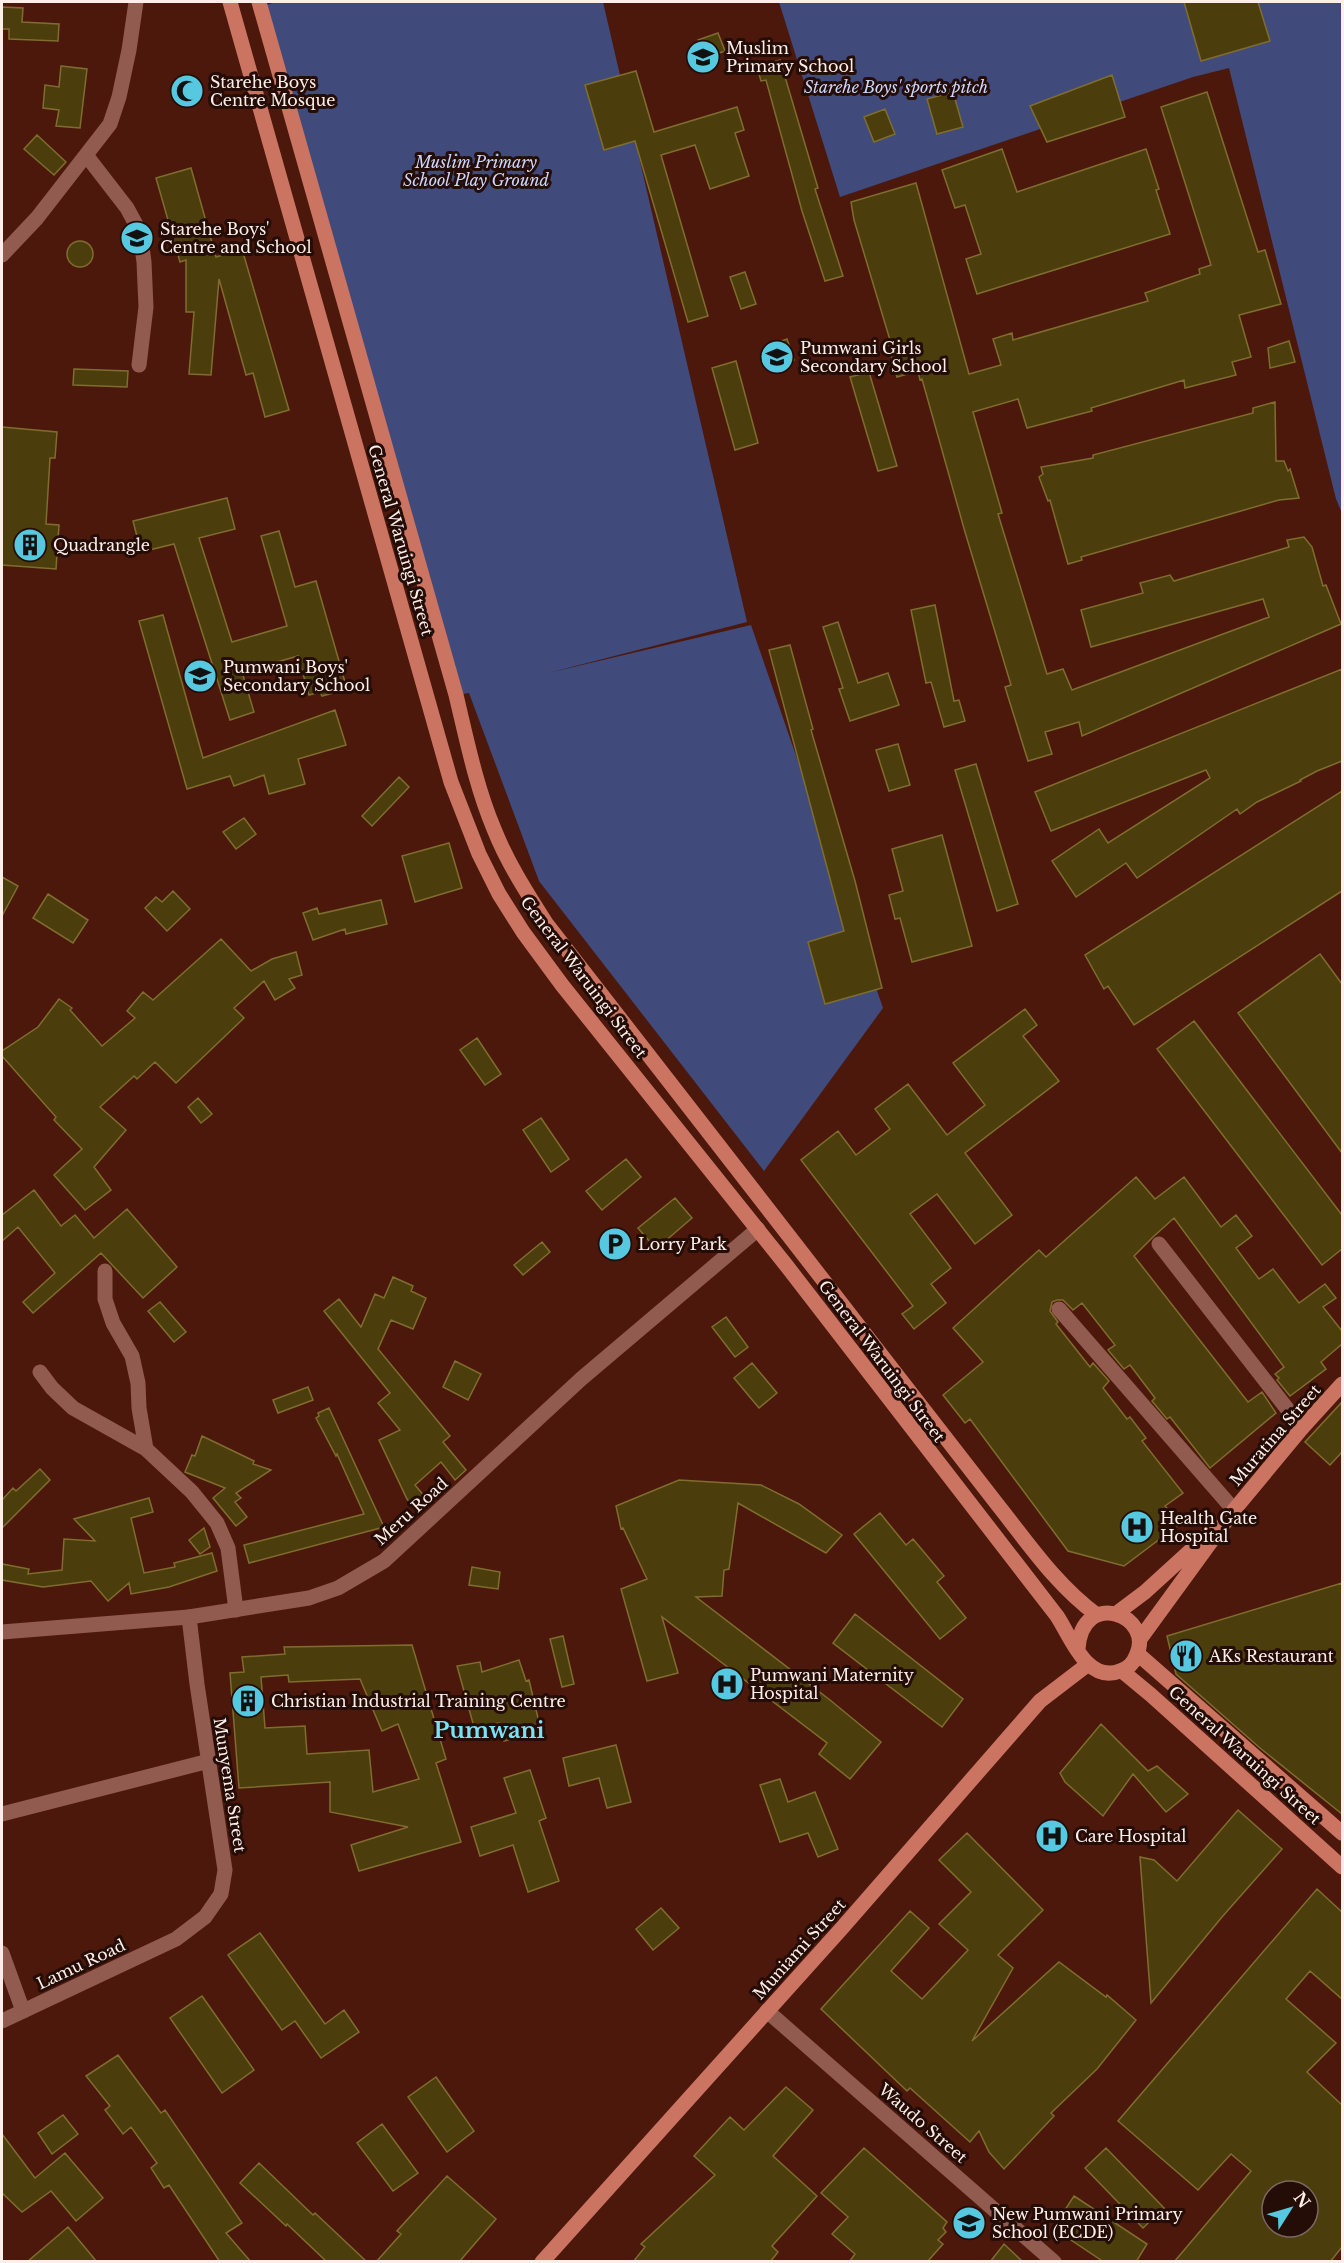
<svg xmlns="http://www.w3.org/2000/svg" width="1344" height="2263" viewBox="0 0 1344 2263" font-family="'Libre Baskerville',serif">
<rect width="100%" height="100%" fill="#4d180c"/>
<!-- green -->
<path fill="#404b7b" d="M276,2H603L747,622L548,673L751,625L883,1008L764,1171L539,881L469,693L456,695L260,7Z
M779,2H1342V513L1336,499L1229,68L1193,77L840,197Z"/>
<!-- building -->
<path fill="#4b3e0c" stroke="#7f6d30" stroke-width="1.5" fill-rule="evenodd" d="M1184,2H1258L1270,41L1201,61Z
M2,7L23,8L22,22L59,24L58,41L9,39V29H2Z
M718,33L725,51L704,58L698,40Z
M780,60L818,188L815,189L843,276L825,281L802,211L766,80L761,81L757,67Z
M61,66L87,69L80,128L56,126L59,110L43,108L45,85L59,87Z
M636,71L654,132L737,107L744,130L735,133L749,176L710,189L695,145L661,155L708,316L688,322L635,141L604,150L585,85Z
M1112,75L1125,117L1047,142L1030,106Z
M953,92L963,127L937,134L927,99Z
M1207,92L1258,252L1265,250L1281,304L1239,315L1251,357L1232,362L1236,375L1185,388L1184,380L1091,408L1092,411L1027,428L1018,399L973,412L1002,513L998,514L1047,674L1063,669L1072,690L1269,617L1263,599L1091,647L1081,610L1143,593L1140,583L1170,575L1174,581L1289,547L1287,540L1304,537L1312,547L1323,586L1326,585L1341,624L1082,736L1079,722L1045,732L1052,754L1028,761L1005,687L1011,685L965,532L922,379L920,380L918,371L897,377L887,341L890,340L854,220L851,202L916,183L969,374L1001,365L993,339L1012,333L1013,340L1148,301L1145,293L1200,274L1199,269L1211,265L1161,107Z
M885,109L895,134L874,142L864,117Z
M37,135L66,162L54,175L24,149Z
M1002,149L1017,192L1146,149L1159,189L1156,190L1170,234L977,294L966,259L981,254L965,205L955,208L942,170Z
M191,168L216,257L242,249L289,410L265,417L253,373L246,375L219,279L211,375L189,374L194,312H186V260L180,262L156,178Z
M67 254a13 13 0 1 1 26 0a13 13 0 1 1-26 0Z
M745,272L756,304L741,309L730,277Z
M787,339L794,360L777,366L770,345Z
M1289,341L1295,362L1270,368L1268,348Z
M736,361L758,443L735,450L712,368Z
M74,369L128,371L127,387L73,385Z
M869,372L897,466L878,471L850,377Z
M1275,402L1276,461H1284L1288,471L1290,469L1299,498L1279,500L1081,557L1082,560L1068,564L1050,500L1048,501L1039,477L1043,474L1041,467L1093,458V455L1253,413V408Z
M2,427L57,432L55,458H50L46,524L59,525L56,569L2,565Z
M227,498L235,529L199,538L232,642L287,626L261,536L279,531L295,587L316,581L347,689L322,696L320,692L309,695L298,656L242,672L254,712L230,720L174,544L141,552L133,521Z
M935,605L954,701L959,700L965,721L944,727L931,682L926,683L911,610Z
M163,615L203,758L335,710L346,745L298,759L305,784L269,794L264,775L234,786L230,776L187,789L139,621Z
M838,622L858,683L888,673L899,705L850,721L839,689L843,688L823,627Z
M790,645L813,729L811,730L855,881L882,988L825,1004L808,942L844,931L769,650Z
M1342,669V761L1317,771L1300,780L1301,781L1257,802L1240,814L1237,809L1137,878L1126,863L1076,897L1052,861L1099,829L1108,843L1210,778L1206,770L1051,831L1035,792Z
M898,744L910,785L889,791L876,750Z
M976,764L1018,904L997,911L955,770Z
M399,777L409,787L372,826L362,816Z
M1342,791V891L1134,1025L1108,986L1104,989L1085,955Z
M244,818L256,834L236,849L223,832Z
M942,835L972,946L912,962L900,918L895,919L889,895L903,891L892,849Z
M449,843L462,888L415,902L402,856Z
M2,877L18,886L2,916Z
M173,891L190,909L167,931L145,908L156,897L162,902Z
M48,894L88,920L73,943L33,918Z
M381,900L387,924L346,934L345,929L313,940L303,913L317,908L319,914Z
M221,939L251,971L272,959L296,952L302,975L289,979L295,988L275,1000L264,981L234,1008L244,1018L176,1083L155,1062L137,1079L134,1076L100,1107L126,1130L94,1167L111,1190L85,1210L54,1175L82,1149L54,1120L56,1117L2,1056V1051L38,1027L59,999L72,1008L70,1010L102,1046L135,1018L127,1011L143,992L153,1000Z
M1320,954L1342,984V1153L1238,1013Z
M1025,1009L1037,1025L1023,1036L1059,1081L965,1153L1012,1215L975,1244L937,1194L910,1214L951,1268L931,1284L946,1303L914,1329L902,1314L913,1306L801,1160L838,1131L856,1155L890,1129L875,1109L908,1084L947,1135L985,1105L953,1063Z
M1194,1021L1342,1215V1249L1322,1265L1157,1049Z
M477,1038L501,1074L485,1085L460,1050Z
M198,1098L212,1114L201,1123L188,1107Z
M541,1118L569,1159L551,1172L523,1130Z
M626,1159L641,1177L602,1210L586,1191Z
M1136,1177L1155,1199L1184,1177L1221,1227L1236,1215L1252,1236L1236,1248L1259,1279L1273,1269L1299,1303L1325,1284L1336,1298L1323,1307L1342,1331V1344L1321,1362L1326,1369L1290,1396L1277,1380L1279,1378L1275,1374L1284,1367L1174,1218L1153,1237L1134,1256L1248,1402L1262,1392L1276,1413L1210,1468L1170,1417L1167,1419L1152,1401L1155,1398L1130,1365L1124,1369L1108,1350L1115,1345L1082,1303L1073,1310L1063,1300H1057L1052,1302L1050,1311L1058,1322L1056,1324L1090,1367L1093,1363L1109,1381L1103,1388L1127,1419L1130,1417L1146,1438L1142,1441L1183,1493L1165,1506L1181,1523L1124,1566L1068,1551L970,1419L965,1423L943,1395L983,1362L953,1328L1039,1250L1046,1257Z
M34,1190L61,1226L75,1215L94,1238L127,1209L177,1267L143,1298L101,1253L33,1313L23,1302L55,1273L18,1227L2,1241V1215Z
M675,1198L692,1218L656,1249L638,1228Z
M542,1242L550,1252L523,1275L514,1265Z
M393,1277L413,1286L411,1291L426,1298L413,1329L391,1320L378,1349L450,1436L443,1442L466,1470L455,1480L441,1462L415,1485L430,1503L418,1513L407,1499L379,1440L400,1430L378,1403L390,1393L324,1311L339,1299L361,1327L375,1294L384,1298Z
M160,1302L186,1332L174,1342L148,1311Z
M726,1317L748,1347L735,1357L712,1327Z
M455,1361L481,1374L468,1400L443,1387Z
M752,1363L777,1393L759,1408L734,1378Z
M308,1387L313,1400L278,1413L273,1400Z
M1342,1402V1452L1330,1465L1305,1442Z
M329,1408L384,1527L249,1563L244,1545L364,1514L337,1454L336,1456L316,1418L319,1416L318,1413Z
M202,1436L254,1461L253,1464L271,1470L236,1493L241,1498L235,1502L247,1517L236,1526L213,1498L225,1488L185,1472L192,1455L195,1456Z
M40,1469L50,1480L2,1528V1500L13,1488L16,1491Z
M679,1480L761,1485L799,1504L842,1535L826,1553L738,1503L729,1569L724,1570L722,1596L696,1597L830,1700L881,1742L850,1779L819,1754L827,1743L662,1617L678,1673L647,1681L621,1589L647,1579L623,1528L621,1529L616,1506Z
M149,1498L153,1512L131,1518L144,1573L175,1567L174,1563L212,1553L217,1571L169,1587L131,1594L129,1583L108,1601L91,1581L43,1587L2,1580V1564L29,1569L28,1574L62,1570L64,1539L95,1541L74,1519Z
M880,1513L906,1545L913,1539L944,1576L937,1582L966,1618L940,1639L854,1534Z
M204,1528L210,1547L200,1554L189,1540Z
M472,1567L500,1572L498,1589L469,1585Z
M1342,1583V1814L1260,1748L1176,1674L1167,1636Z
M855,1614L963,1699L942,1727L833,1643Z
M563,1636L574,1684L562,1687L550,1639Z
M412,1645L446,1759L436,1763L461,1842L359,1871L351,1845L408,1827L330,1812V1782L239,1788L230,1673L244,1672L242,1657L285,1654L284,1647ZM288,1675L289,1682L360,1679L382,1731L398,1724L419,1779L373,1792L369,1750L307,1754L305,1726L265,1728L261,1677Z
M519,1660L526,1681L529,1680L542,1735L528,1740L527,1735L504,1741L499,1723L474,1727L457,1666L480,1662L482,1672Z
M1101,1724L1148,1771L1157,1766L1188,1794L1166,1812L1133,1774L1103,1816L1065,1782L1060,1773Z
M616,1745L631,1802L607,1808L599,1778L569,1786L563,1758Z
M530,1770L546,1818L539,1821L559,1881L528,1892L513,1845L480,1856L471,1827L516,1813L504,1778Z
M780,1779L788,1802L815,1792L838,1849L818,1857L808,1833L780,1842L760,1785Z
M1238,1810L1282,1849L1222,1917L1151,2003L1140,1857L1154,1860L1177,1881Z
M967,1833L1043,1910L998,1955L1013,1968L972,2041L1059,1962L1106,1997L1107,1995L1136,2020L1097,2069L1051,2113L1054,2116L1004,2169L989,2152L979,2131L970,2142L910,2088L907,2091L821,2009L910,1911L929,1928L891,1971L922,1999L968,1950L939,1924L971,1892L939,1860Z
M1317,1889L1342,1912V1999L1310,1971L1286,1999L1336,2043L1307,2072L1342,2105V2247L1330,2262H1174L1251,2171L1231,2154L1198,2190L1118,2121ZM1272,2191H1308V2227H1272Z
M661,1908L679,1928L653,1950L636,1929Z
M260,1933L325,2024L344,2010L359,2032L321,2058L295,2021L282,2030L228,1955Z
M202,1996L254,2070L222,2093L170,2018Z
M118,2055L161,2113L165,2110L242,2223L226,2233L251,2262H220L169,2185L164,2188L151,2168L157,2163L131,2127L123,2134L105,2110L110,2106L86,2076Z
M436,2077L474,2131L447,2152L408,2097Z
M786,2087L813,2110L773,2156L817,2196L772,2246L778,2252L770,2262H633L645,2247L641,2244L715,2175L694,2156L730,2117L744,2130Z
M63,2115L78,2134L52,2154L38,2133Z
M382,2124L418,2173L393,2191L357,2143Z
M2,2134L35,2178L65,2153L103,2198L76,2221L51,2191L22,2212L2,2193Z
M864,2148L947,2222L943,2228L946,2232L938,2240L943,2244L927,2262H849L855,2254L832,2234L848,2217L821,2193Z
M1106,2148L1164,2208L1143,2228L1085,2168Z
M259,2163L313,2215L315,2213L367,2262H327L287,2224L286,2226L240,2183Z
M447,2176L496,2219L459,2262H376L401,2234L397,2231Z
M1074,2196L1147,2244L1136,2262H1104L1053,2228Z
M68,2227L97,2262H27Z
M1004,2244L1023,2262H990Z"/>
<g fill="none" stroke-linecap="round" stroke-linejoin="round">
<!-- minor -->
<path stroke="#925b4f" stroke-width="15" d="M86,155L127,208L140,232L144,262L146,307L139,365
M2,255L37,218L110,124L119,97L129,50L136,2
M1159,1244L1302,1428
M105,1271V1299L113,1323L132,1356L138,1383L139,1408L146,1449
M1059,1309L1234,1510
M40,1372L52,1388L73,1408L146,1449L192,1492L217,1523L228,1548L236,1610
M2,1632L189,1617
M2,1814L209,1761
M2,1953L23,2011
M767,2011L1054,2262"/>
<!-- tertiary -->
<path stroke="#925b4f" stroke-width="15" d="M2,2021L176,1939L205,1917L221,1894L225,1870L197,1684L189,1617L309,1598L338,1588L384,1561L581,1379L758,1229"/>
<!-- secondary -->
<path stroke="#cb7461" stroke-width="15" d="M230,2L451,782L479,854L499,894L523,932L562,985L786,1265L1057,1616C1071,1637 1087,1684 1120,1671C1127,1669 1133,1664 1136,1656C1156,1616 1082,1587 1078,1649
M259,2L456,695C467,741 476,786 494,829C507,862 527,893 546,923L997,1504C1028,1543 1056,1585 1097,1615
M1117,1613L1145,1592L1212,1531
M1140,1639L1234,1510L1302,1428L1342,1384
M1138,1654L1342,1833
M1122,1671L1151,1695L1342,1867
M542,2262L842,1928L1040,1701L1087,1665"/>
</g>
<!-- icons -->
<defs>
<g id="school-disc" transform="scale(1.725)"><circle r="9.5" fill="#56c9e1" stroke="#240c07"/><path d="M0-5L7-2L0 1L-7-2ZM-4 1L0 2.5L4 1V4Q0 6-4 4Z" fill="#111"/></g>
<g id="mosque-disc" transform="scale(1.725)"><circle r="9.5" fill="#56c9e1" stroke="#240c07"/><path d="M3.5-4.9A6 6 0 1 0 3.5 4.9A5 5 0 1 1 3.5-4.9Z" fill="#111"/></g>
<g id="building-disc" transform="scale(1.725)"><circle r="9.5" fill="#56c9e1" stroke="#240c07"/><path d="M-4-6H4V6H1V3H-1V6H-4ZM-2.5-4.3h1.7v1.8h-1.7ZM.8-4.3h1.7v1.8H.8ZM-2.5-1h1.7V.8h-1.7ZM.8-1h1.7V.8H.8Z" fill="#111"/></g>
<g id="parking-disc" transform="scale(1.725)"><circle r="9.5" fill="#56c9e1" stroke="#240c07"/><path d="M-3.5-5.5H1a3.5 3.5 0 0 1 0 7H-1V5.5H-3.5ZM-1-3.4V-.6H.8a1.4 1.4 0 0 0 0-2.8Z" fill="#111"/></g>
<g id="hospital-disc" transform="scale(1.725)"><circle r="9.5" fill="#56c9e1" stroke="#240c07"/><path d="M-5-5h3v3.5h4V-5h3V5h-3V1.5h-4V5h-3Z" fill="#111"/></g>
<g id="restaurant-disc" transform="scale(1.725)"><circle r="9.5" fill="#56c9e1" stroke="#240c07"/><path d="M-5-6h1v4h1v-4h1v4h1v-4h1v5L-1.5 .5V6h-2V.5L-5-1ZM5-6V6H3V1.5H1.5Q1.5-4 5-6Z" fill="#111"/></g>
</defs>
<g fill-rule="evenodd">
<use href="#school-disc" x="703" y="57"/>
<use href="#mosque-disc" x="187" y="91"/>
<use href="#school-disc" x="137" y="238"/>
<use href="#school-disc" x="777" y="357"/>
<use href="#building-disc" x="30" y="545"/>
<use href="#school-disc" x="200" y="676"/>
<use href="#parking-disc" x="615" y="1244"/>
<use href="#hospital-disc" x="1137" y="1527"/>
<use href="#restaurant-disc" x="1186" y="1656"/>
<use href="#hospital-disc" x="727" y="1684"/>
<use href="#building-disc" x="248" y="1701"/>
<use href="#hospital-disc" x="1052" y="1836"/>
<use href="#school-disc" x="969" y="2223"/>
</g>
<g text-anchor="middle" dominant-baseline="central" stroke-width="6" stroke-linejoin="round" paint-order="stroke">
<!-- poi labels -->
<g font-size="16" fill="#fdeeea" stroke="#240c07" text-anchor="start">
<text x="726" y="48">Muslim<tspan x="726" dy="18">Primary School</tspan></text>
<text x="210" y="82">Starehe Boys<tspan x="210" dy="18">Centre Mosque</tspan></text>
<text x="160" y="229">Starehe Boys'<tspan x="160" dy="18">Centre and School</tspan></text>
<text x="800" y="348">Pumwani Girls<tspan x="800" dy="18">Secondary School</tspan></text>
<text x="53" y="545">Quadrangle</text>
<text x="223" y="667">Pumwani Boys'<tspan x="223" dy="18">Secondary School</tspan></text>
<text x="638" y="1244">Lorry Park</text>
<text x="1160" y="1518">Health Gate<tspan x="1160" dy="18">Hospital</tspan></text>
<text x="1209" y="1656">AKs Restaurant</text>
<text x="750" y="1675">Pumwani Maternity<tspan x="750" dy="18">Hospital</tspan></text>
<text x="271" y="1701">Christian Industrial Training Centre</text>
<text x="1075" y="1836">Care Hospital</text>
<text x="992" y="2214">New Pumwani Primary<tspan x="992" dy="18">School (ECDE)</tspan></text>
</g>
<!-- park labels -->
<g font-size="16" font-style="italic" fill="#cbd6fd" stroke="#240c07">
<text x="896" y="87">Starehe Boys' sports pitch</text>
<text x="476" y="162">Muslim Primary<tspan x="476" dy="18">School Play Ground</tspan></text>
</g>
<!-- street labels -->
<g font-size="16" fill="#fdeeea" stroke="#240c07">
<text transform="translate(401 540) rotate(74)">General Waruingi Street</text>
<text transform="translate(584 977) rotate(53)">General Waruingi Street</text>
<text transform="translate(882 1361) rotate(53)">General Waruingi Street</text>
<text transform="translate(1275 1435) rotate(-49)">Muratina Street</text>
<text transform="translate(411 1511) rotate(-42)">Meru Road</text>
<text transform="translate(1245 1755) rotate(42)">General Waruingi Street</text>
<text transform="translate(230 1785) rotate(81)">Munyema Street</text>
<text transform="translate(799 1949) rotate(-48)">Muniami Street</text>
<text transform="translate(81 1964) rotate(-25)">Lamu Road</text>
<text transform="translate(923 2123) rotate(41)">Waudo Street</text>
</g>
<!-- district labels -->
<g font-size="22" font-weight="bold" fill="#7be1f7" stroke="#240c07">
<text x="489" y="1730">Pumwani</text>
</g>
</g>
<!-- border -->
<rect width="1344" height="2263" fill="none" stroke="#fdeeea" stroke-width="6"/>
<!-- north arrow -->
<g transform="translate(1290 2209) rotate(53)"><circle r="28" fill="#240c07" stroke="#7b6662" stroke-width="1.5"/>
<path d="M0-4.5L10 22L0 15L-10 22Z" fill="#56c9e1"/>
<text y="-9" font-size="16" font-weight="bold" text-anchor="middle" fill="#fdeeea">N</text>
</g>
</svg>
